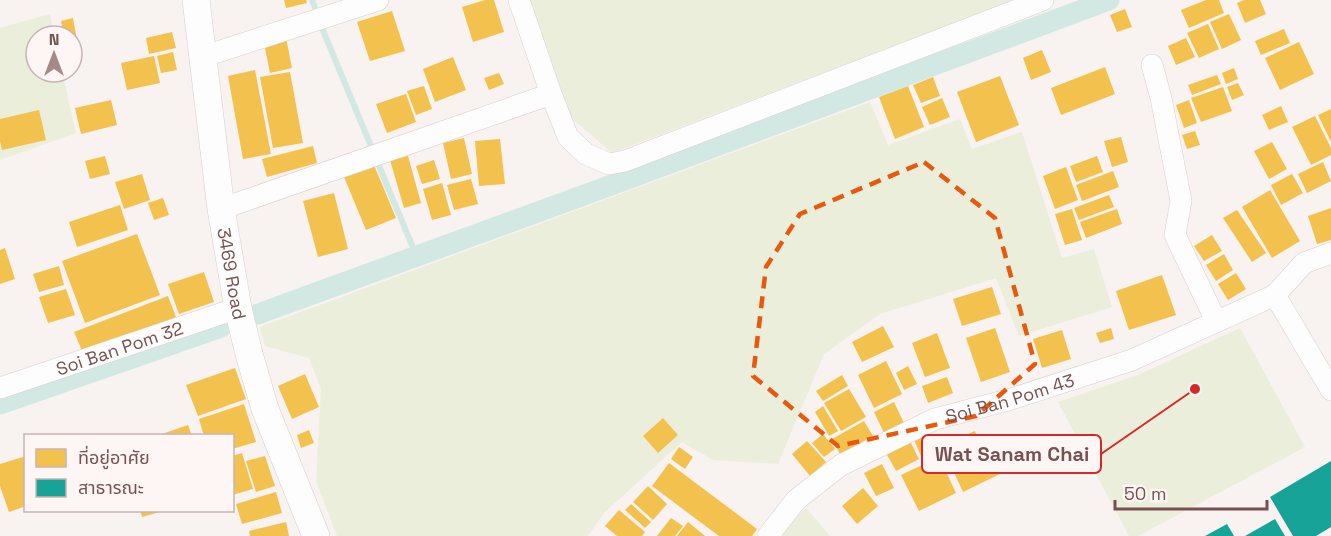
<svg xmlns="http://www.w3.org/2000/svg" width="1331" height="536" viewBox="0 0 1331 536" font-family="'Space Grotesk','Noto Sans Thai',sans-serif">
<rect width="100%" height="100%" fill="#f8f2f0"/>
<!-- green -->
<path fill="#eceedc" d="M529,0H1014L612,153L568,115Z
M50,14L54,36H36V72H62L76,133L0,160V28Z
M870,102L888,145L960,119L972,149L1022,132L1062,258L1094,249L1112,307L1019,336L996,278L880,314L824,354L778,464L713,460L682,442L604,513L588,536H337L316,481L321,389L309,358L265,346L260,327Z
M1240,328L1305,447L1138,536H1129L1058,402L1138,375Z
M806,508L830,536H781L788,526Z"/>
<!-- homes -->
<path fill="#f2c14e" d="M284,0H306L307,3L286,8Z
M485,0H494L504,32L473,42L462,7Z
M1206,0H1219L1224,13L1189,28L1181,10Z
M1244,0H1260L1266,14L1245,23L1237,3Z
M1125,9L1132,27L1117,32L1110,15Z
M392,11L405,51L370,61L357,22Z
M1229,14L1241,40L1222,49L1210,22Z
M73,18L77,40L72,41V36H64L61,21Z
M1208,24L1219,49L1199,58L1187,33Z
M1284,29L1290,43L1261,55L1255,41Z
M172,32L176,48L149,54L146,38Z
M286,38L292,68L270,73L264,43Z
M1186,38L1195,57L1176,65L1168,46Z
M1299,42L1314,74L1280,90L1265,58Z
M1042,50L1051,72L1031,80L1023,58Z
M173,52L177,70L161,73L157,56Z
M154,56L160,83L127,90L121,63Z
M453,57L466,90L435,102L423,69Z
M1105,67L1115,94L1061,115L1051,88Z
M1234,68L1238,79L1226,84L1222,73Z
M255,70L271,154L243,159L228,76Z
M290,72L303,143L273,148L260,77Z
M499,73L504,84L489,90L484,78Z
M1217,75L1221,84L1192,95L1188,85Z
M1000,76L1019,125L976,142L957,92Z
M933,77L940,96L921,103L913,85Z
M1238,83L1244,95L1232,100L1227,87Z
M424,86L432,109L416,115L407,91Z
M908,86L924,127L895,139L879,97Z
M1223,87L1232,111L1201,122L1191,98Z
M406,94L416,122L387,133L376,104Z
M942,98L950,117L930,125L922,107Z
M111,100L117,125L81,134L75,108Z
M1189,100L1197,123L1184,128L1176,105Z
M1281,106L1288,122L1269,130L1262,115Z
M1331,109V142L1318,115Z
M39,110L46,140L2,150L0,141V119Z
M1315,116L1331,148V155L1311,165L1292,127Z
M1195,131L1200,145L1187,149L1182,135Z
M1121,137L1128,162L1112,167L1104,141Z
M464,138L472,174L451,179L443,143Z
M500,139L505,184L479,186L475,141Z
M1272,142L1287,169L1269,179L1254,151Z
M313,146L317,163L267,177L262,159Z
M105,156L110,174L90,179L85,161Z
M408,156L421,203L404,208L390,160Z
M1097,156L1103,172L1076,182L1070,166Z
M434,160L440,179L422,184L416,166Z
M1323,162L1331,181L1307,193L1298,174Z
M374,165L396,218L366,230L344,177Z
M1066,167L1078,200L1055,209L1043,176Z
M1113,171L1119,187L1082,201L1076,185Z
M142,174L150,200L124,209L115,182Z
M1292,174L1303,193L1281,205L1271,185Z
M471,179L478,204L454,210L447,185Z
M442,183L451,215L432,220L423,189Z
M1270,190L1300,241L1272,258L1242,207Z
M334,193L348,249L318,257L303,201Z
M1109,195L1114,207L1079,220L1074,208Z
M163,198L169,215L154,220L148,203Z
M120,205L128,230L77,247L69,222Z
M1331,208V240L1317,244L1308,216Z
M1072,209L1082,240L1065,245L1055,214Z
M1117,209L1122,224L1086,238L1080,222Z
M1237,210L1266,253L1252,262L1223,218Z
M137,234L160,295L85,323L62,261Z
M1212,235L1222,251L1204,261L1194,246Z
M5,248L15,279L0,284V250Z
M1224,254L1233,270L1216,281L1206,265Z
M59,266L64,285L39,292L33,274Z
M204,272L214,302L179,314L168,284Z
M1236,273L1246,289L1228,300L1218,284Z
M1162,275L1176,315L1129,330L1116,291Z
M992,287L1001,314L962,326L953,299Z
M66,289L75,315L48,323L39,297Z
M168,296L176,317L83,353L74,332Z
M883,326L894,347L862,362L852,342Z
M995,328L1010,372L981,382L966,338Z
M1111,328L1114,339L1100,343L1096,333Z
M1062,330L1071,359L1042,368L1033,339Z
M937,333L950,368L925,377L912,343Z
M886,361L902,394L874,408L858,375Z
M908,366L917,384L904,390L896,373Z
M235,368L246,399L198,416L186,385Z
M305,374L319,407L292,419L278,386Z
M842,375L848,386L823,401L816,391Z
M947,377L953,393L928,403L922,386Z
M849,389L866,417L841,431L824,403Z
M894,402L904,423L884,433L874,412Z
M244,404L256,442L232,449V436H204L199,419Z
M823,406L838,431L829,436L815,412Z
M663,418L678,435L658,453L643,436Z
M864,421L873,436L840,454L832,439Z
M188,425L192,436H159V435Z
M309,430L314,443L301,448L297,435Z
M975,431L980,444L966,449L961,437Z
M929,433L939,454L923,461L914,440Z
M823,434L835,449L824,457L812,443Z
M807,441L826,462L810,476L792,454Z
M910,441L919,459L896,471L886,453Z
M679,447L693,457L685,469L671,459Z
M242,453L253,489L232,495V456Z
M990,453L1000,474L963,492L953,470Z
M26,456V506L9,512L0,486V464Z
M265,456L275,486L256,492L246,461Z
M939,457L956,493L919,511L901,475Z
M669,463L757,529L752,536H719L652,486Z
M882,464L894,488L876,496L864,473Z
M648,486L667,504L653,520L633,502Z
M863,488L878,506L857,524L842,506Z
M276,492L282,513L242,524L236,504Z
M631,504L651,522L645,528L625,510Z
M140,510H163V511L142,517Z
M619,510L645,532L642,536H617L605,526Z
M671,518L683,526L675,536H657Z
M286,522L289,536H250L249,531Z
M688,522L705,536H677Z"/>
<!-- public -->
<path fill="#17a398" d="M1331,461V527L1316,536H1293L1270,497Z
M1275,519L1285,536H1245Z
M1227,524L1234,536H1205Z"/>
<g fill="none" stroke-linecap="round" stroke-linejoin="round">
<!-- stream -->
<path stroke="#d2e9e3" stroke-width="6" d="M312,0L317,13
M322,28L373,151
M377,161L416,255"/>
<!-- canal -->
<path stroke="#d2e9e3" stroke-width="21" d="M258,314L598,190L1109,0
M0,404L221,327"/>
<!-- minor casing -->
<g stroke="#d9cfce" stroke-width="22">
<g id="minor">
<path d="M519,0L551,94L568,137L586,154L609,164L625,161L1043,0"/>
<path d="M202,57L378,0"/>
<path d="M1152,65L1161,98L1181,201L1175,235L1216,321"/>
<path d="M221,209L551,94"/>
<path d="M1275,295L1331,390"/>
<path id="s1" d="M0,388L238,308"/>
<path id="s2" d="M768,536L796,500L841,465L935,419L1008,400L1132,360L1275,295L1304,263L1331,253"/>
</g>
</g>
<!-- tertiary casing -->
<g stroke="#d9cfce" stroke-width="28">
<g id="tertiary">
<path id="s3" d="M196,0L221,209L238,308L249,354L265,409L316,536"/>
</g>
</g>
<!-- minor -->
<use href="#minor" stroke="#fefdfd" stroke-width="21"/>
<!-- tertiary -->
<use href="#tertiary" stroke="#fefdfd" stroke-width="27"/>
</g>
<!-- marked area -->
<path fill="none" stroke="#e8590c" stroke-width="4.5" stroke-dasharray="12 8" stroke-linejoin="round" d="M924,162L995,218L1035,364L976,416L838,446L753,376L766,267L800,214Z"/>
<g text-anchor="middle" dominant-baseline="central" stroke-width="6" stroke-linejoin="round" paint-order="stroke">
<!-- street labels -->
<g font-size="18" fill="#775050" stroke="#fef6f4">
<text stroke="none"><textPath href="#s3" startOffset="276">3469 Road</textPath></text>
<text stroke="none"><textPath href="#s1" startOffset="126">Soi Ban Pom 32</textPath></text>
<text stroke="none"><textPath href="#s2" startOffset="285">Soi Ban Pom 43</textPath></text>
</g>
</g>
<!-- callouts -->
<path fill="none" stroke="#d62828" stroke-width="2" d="M1195 389L1101 454"/>
<circle fill="#d62828" stroke="#fef6f4" stroke-width="2" cx="1195" cy="389" r="6"/>
<rect fill="#fef6f4" stroke="#d62828" stroke-width="2" x="922" y="435" width="179" height="38" rx="6"/>
<g font-size="20" text-anchor="middle" font-weight="bold" fill="#775050">
<text x="1012" y="461">Wat Sanam Chai</text>
</g>
<!-- legend -->
<rect x="24" y="434" width="210" height="78" fill="#fef6f4" stroke="#c8b4b2" stroke-width="1.5"/>
<rect x="36" y="449" width="30" height="18" fill="#f2c14e" stroke="#c8b4b2" stroke-width="1.5"/>
<text x="78" y="464" font-size="18" fill="#775050">ที่อยู่อาศัย</text>
<rect x="36" y="479" width="30" height="18" fill="#17a398" stroke="#c8b4b2" stroke-width="1.5"/>
<text x="78" y="494" font-size="18" fill="#775050">สาธารณะ</text>
<!-- north arrow -->
<g transform="translate(54 54)"><circle r="28" fill="#fef6f4" stroke="#c8b4b2" stroke-width="1.5"/>
<path d="M0-4.5L10 22L0 15L-10 22Z" fill="#a48988"/>
<text y="-9" font-size="16" font-weight="bold" text-anchor="middle" fill="#775050">N</text>
</g>
<!-- scale -->
<path d="M1115 500v9h152v-9" fill="none" stroke="#775050" stroke-width="3"/>
<text x="1124" y="500" font-size="18" fill="#775050" stroke="#fef6f4" stroke-width="4.5" paint-order="stroke">50 m</text>
</svg>
